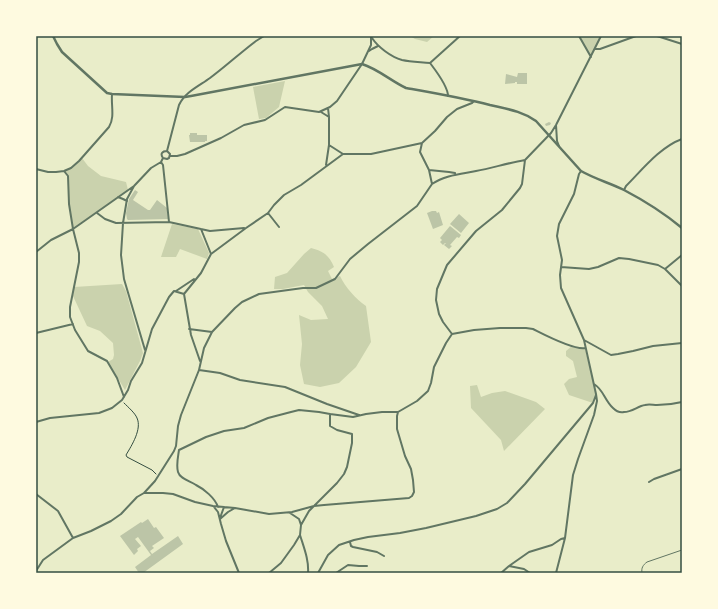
<svg xmlns="http://www.w3.org/2000/svg" width="718" height="609" viewBox="0 0 718 609" font-family="'Archivo Narrow',sans-serif">
<rect width="100%" height="100%" fill="#e9edc9"/>
<!-- green -->
<path fill="#cad2ad" d="M410,36H434L427,42L415,39Z
M579,36H601L591,57Z
M285,81L279,107L266,118L259,119L253,87Z
M82,158L88,166L101,176L126,182L128,190L73,229L69,204L68,176L64,171L71,168Z
M172,224L198,229L209,253L207,259L180,249L176,257H161Z
M311,248C323,251 329,255 334,267L328,271L332,279L340,276C346,288 355,298 366,306L371,342L356,367L339,383L320,387L304,384L300,365L302,344L299,315L311,320L328,319L322,306L308,292L304,285L283,289H274L275,277L287,273L304,254Z
M122,284L126,291L143,353L140,361L125,390L108,362L113,359L114,355L113,343L100,331L87,326L73,296L74,287Z
M572,346L585,348L596,394L593,403L569,395L564,384L569,379L577,377L573,361L566,356V351Z
M477,385L481,397L492,393L505,391L536,402L545,409L504,451L501,440L471,408L470,386Z"/>
<!-- building -->
<path fill="#bcc5a7" d="M518,73H527V84H517V82H515V83L505,84L506,74L517,77Z
M549,122L551,123L550,125L546,126L545,124Z
M190,133H197V135H207V141H205V142H190L189,135H190Z
M135,190L138,192L133,200L148,210H150L157,200L167,208L168,219L128,220L127,219L126,213L129,199Z
M432,211H436L437,213L439,212L443,225L433,229L427,213Z
M459,214L469,223L461,233L450,224Z
M450,226L461,235L459,238L457,237L450,245L452,246L449,249L444,245L446,243H445L443,245L440,242L442,240L440,238Z
M148,519L154,528L156,527L164,538L152,546L154,548L150,551L152,554L178,536L183,544L143,573H139L135,567L151,555L138,537L135,539L141,546L137,549L138,551L134,555L120,536L141,522L142,523Z"/>
<g fill="none" stroke-linecap="round" stroke-linejoin="round">
<!-- path -->
<path stroke="#344e41" stroke-width="1" d="M124,403C128,407 135,413 137,418C142,429 132,445 126,455L127,457L152,470L156,474"/>
<!-- service -->
<path stroke="#617663" stroke-width="1" d="M642,573C641,568 643,565 647,562L682,550"/>
<!-- minor -->
<path stroke="#617663" stroke-width="2" d="M579,36L591,57
M657,36L682,44
M372,38C378,47 391,57 402,60C411,62 421,62 430,63C436,71 448,86 448,96
M595,49H600L636,36
M369,51L372,49L378,46
M430,63L460,36
M328,108L329,117
M321,112L329,117V145L343,154
M556,125L557,141L559,146
M167,151L179,105C185,92 199,86 210,78C225,67 240,53 256,41L264,36
M170,156H177L185,154L221,138L244,125L265,120L285,107L319,112L330,107L337,101L362,64L371,45V36
M163,158L167,159L169,158L170,154L167,151
M163,158C160,154 162,151 167,151
M161,162L163,165L169,222
M326,165L329,145
M36,169L48,172H56L64,171L71,168L79,161L109,127C115,117 111,106 112,94
M429,170L449,172L455,173
M64,171L68,176L69,204L73,229L79,253V262L70,307V317L75,330L88,351L107,361L117,378L124,397
M432,184C445,175 461,174 476,171C492,168 508,163 525,160
M134,186L127,199L123,223L121,255L124,279L145,350
M624,190L626,186C642,170 660,147 682,139
M118,197L123,199L127,201
M97,213L105,219L116,223L169,222L210,231L244,228
M268,213L279,227
M201,229L211,254
M36,252L51,240L73,229L134,186L151,168L161,162L163,158
M561,267L589,269L598,267L619,258L629,259L658,265L665,269L682,286
M665,269L682,255
M176,291L194,279
M189,329L212,332
M36,333L73,324
M452,334L443,322L439,314L436,300L437,289L447,265L476,231L502,210L520,188L522,184L525,160L551,133L556,125L601,36
M584,340L611,355L618,354L633,351L653,346L682,343
M200,361L191,335L184,294L201,273L211,254L246,228L268,213L274,205L284,195L301,185L343,154H371L422,143L435,131L447,117L457,109L472,103L474,101
M199,370L220,373L240,380L285,387L327,404L359,415
M594,384C603,389 605,401 613,408C616,411 620,413 624,412C632,412 638,406 645,405C649,404 653,405 657,405C666,405 674,404 682,402
M36,422L50,418L99,413L112,408L122,400L128,390L131,381L142,363L152,329L169,297L174,291L184,294
M649,482L654,479L682,469
M144,493H163L173,494L195,502L213,506L235,508L269,514L292,512L314,506L324,505L409,498L412,496L414,492L413,480L411,469L405,456L397,429V416L398,412L417,401L428,391L431,383L434,367L446,343L452,334L474,330L500,328H526L533,329C545,335 573,350 585,348
M36,494L58,511L73,538
M214,507L218,512L221,524L226,541L239,573
M218,507C215,498 204,489 196,485C190,481 180,479 178,472C176,465 178,457 179,450L206,437L224,431L244,428L268,418L291,412L299,410L319,412L330,414
M290,513L299,519L301,525
M220,518L224,507
M220,519L228,512L235,508
M300,535C304,548 309,560 308,573
M350,542L351,546L353,547L377,552L384,556
M509,566L524,569L530,573
M36,571L43,560L73,538L91,531L111,521L121,514L137,497L144,493L155,481L174,451L176,446L178,426L181,415L199,370L204,348L212,332L235,308L242,302L259,294L303,288H316L335,279L350,259L368,244L417,206L432,184L429,170L420,152L422,143
M269,573L281,563L294,545L300,535L301,525L309,511L337,483L344,474L347,467L352,443V434L337,430L330,426V414L353,417L366,414L382,412H398
M318,573L328,555L339,545L354,540L368,537L400,533L426,528L476,516L497,509L507,503L525,484L593,403L596,395
M336,573L348,565L359,566H367
M501,573L509,566L529,552L552,545L561,539L565,538L573,475L578,459L594,415L597,401L596,394L584,340L561,288L560,275L562,260L557,236L559,224L574,194L579,174L581,171
M556,573L565,538"/>
<!-- tertiary -->
<path stroke="#617663" stroke-width="2.5" d="M53,36L57,44L62,52L107,93L112,94L185,97L191,96L362,64C378,69 391,81 406,88C434,93 463,98 490,105C507,109 522,111 536,121L581,171C595,179 610,183 624,190C645,201 664,213 682,228"/>
</g>
<!-- border -->
<rect width="718" height="609" fill="none" stroke="#fefae0" stroke-width="74"/>
<rect x="37" y="37" width="644" height="535" fill="none" stroke="#344e41" stroke-width="1.5"/>
</svg>
